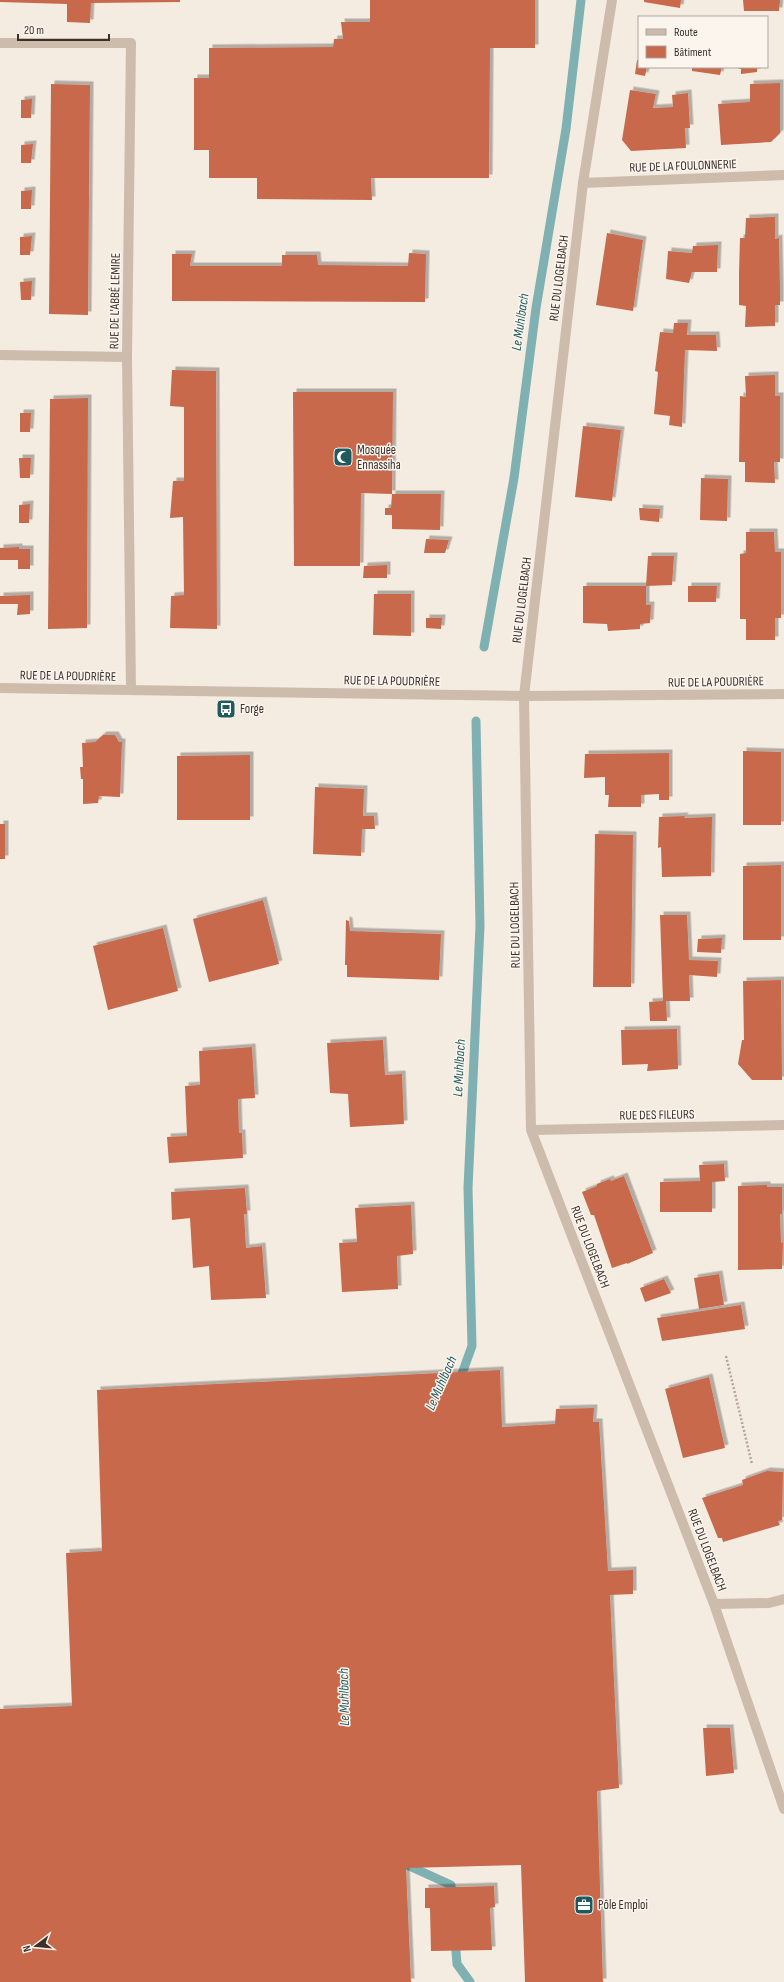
<svg xmlns="http://www.w3.org/2000/svg" width="784" height="1982" viewBox="0 0 784 1982" font-family="'Sofia Sans Condensed',sans-serif">
<defs>
<filter id="shadow"><feDropShadow dx="3.5" dy="-3.5" stdDeviation="0" flood-color="#0004"/></filter>
</defs>
<rect width="100%" height="100%" fill="#f4ebe1"/>
<g fill="none" stroke-linecap="round" stroke-linejoin="round">
<!-- stream -->
<path stroke="#7fb0b2" stroke-width="9" d="M484,647L514,478L536,308L566,129L581,0
M459,1382L472,1346L468,1188L480,926L476,721
M404,1861L407,1865L451,1885L452,1899
M455,1939L457,1964L470,1982"/>
</g>
<!-- building -->
<path fill="#c8694b" filter="url(#shadow)" d="M0,0H180V2L91,3L90,23L67,22V4L0,2Z
M370,0H535V48H490L489,178H371L372,200L257,199V178H209V150H194V78H209V48L333,47L334,39H343L341,22H370Z
M644,0H681L680,8L644,2Z
M743,0H780L779,11H744Z
M637,60H639V67H647L645,76L635,74Z
M692,67H722L720,75L692,71Z
M733,67H757V72L741,74V69Z
M780,83V133L771,142L721,145L718,104L750,102V84Z
M51,84L90,85L88,315L49,314Z
M630,90L656,94L653,108L673,107L672,95L688,93L690,128H685L686,148L631,151L622,140Z
M32,99L31,118H21V100Z
M33,144L31,163H21V145Z
M32,190L31,209H21V191Z
M775,217V239L779,238L780,289V305H775V326L745,327L746,306L739,305V273L740,238H745L746,218Z
M607,233L643,240L633,311L596,305Z
M32,236L30,255H20V237Z
M718,245L717,272H692L689,283L666,279L668,251L692,253L693,246Z
M409,253L426,254L425,302L172,301V254H192L190,266H282V255H317L318,265L408,266Z
M32,281L31,300H21L20,282Z
M674,323H688L687,335H716L717,351L685,350L682,427L669,425L670,416L654,414L658,372L655,371L660,332L673,333Z
M172,370L216,371L217,629L170,628L171,596L184,595L183,517L170,518L173,481H184V407L170,406Z
M775,375V396H780V462H774L775,483L745,482V462H739L740,396L746,397L745,376Z
M293,392H393L392,494H441L440,530L392,529V515H385V508H391L392,494L361,493L360,566H294Z
M88,398L87,628L48,629L50,399Z
M20,413H31L30,432H20Z
M583,426L621,430L612,501L575,497Z
M19,458H31L30,478H20Z
M701,478L728,479L727,521L700,520Z
M30,504L29,523H19V505Z
M639,508L660,509L659,522L640,520Z
M746,532H774L775,552H781V618H775V640H746V619H740V554L746,553Z
M426,539L449,540L445,553H424Z
M19,547V549H30V569H18V560H0V548Z
M648,556H674L672,585L646,586Z
M387,565V578H363L364,566Z
M583,586H646V605H651L650,623L640,624V629L608,631L607,624L583,623Z
M688,586H717L716,602H688Z
M374,594H411V636L373,635Z
M30,595V614L17,615L18,604H0V596Z
M426,618H442L441,629L426,628Z
M103,735H115L119,742H122L120,797L99,796L98,803L83,804V779H81L80,767H83L82,743L95,742Z
M743,751L781,752V825H743Z
M669,753V800H659V794L641,795V807H608L609,795H605V777L584,778L585,754Z
M250,755V820H177V756Z
M315,787L364,789L363,816H374L375,829H362L361,856L313,854Z
M685,816L684,818L712,817L711,876L662,877L661,847L658,848L659,817Z
M0,824H5V859H0Z
M595,834L633,835L631,987H593Z
M781,865V940H743V866Z
M263,900L279,964L209,982L193,919Z
M660,915H687L689,960L718,961L717,977L689,975L690,1001H666L667,1021H650L649,1002L663,1001Z
M346,920L349,921L350,931L441,934L439,980L347,977V965H345Z
M163,928L178,991L108,1010L93,946Z
M722,938L721,953L697,952L698,939Z
M781,980L782,1080H752L738,1064L742,1040H744L743,981Z
M677,1029L678,1069L647,1071L648,1064L622,1065L621,1030Z
M383,1040L385,1075L402,1074L404,1124L350,1127L348,1094L330,1093L327,1043Z
M252,1047L255,1098L238,1099L239,1133H242L243,1158L169,1163L167,1137L187,1136L185,1086L200,1085L199,1051Z
M724,1164L725,1181L712,1182V1212H660V1182L700,1181L699,1165Z
M624,1176L653,1253L627,1264V1263L612,1268L594,1215H591L582,1192L597,1186V1184L610,1179L611,1181Z
M767,1185V1187H782V1214H780L781,1243L783,1242L782,1269L738,1270V1186Z
M245,1188L247,1214H244L246,1248L262,1246L266,1298L211,1300L209,1266L193,1268L190,1218L172,1220L171,1192Z
M411,1205L413,1254L397,1256L398,1289L342,1292L339,1243L357,1242L355,1208Z
M719,1274L724,1305L699,1309L694,1278Z
M664,1279L671,1293L645,1302L640,1288Z
M741,1305L745,1329L662,1341L657,1318Z
M500,1370L502,1427L555,1424L556,1409L594,1408L593,1422H599L608,1571L633,1570V1594L610,1595L619,1788L597,1791L603,1982H525L521,1865L406,1868L411,1982H0V1709L72,1706L66,1553L102,1551L97,1390Z
M709,1377L725,1448L683,1458L665,1389Z
M767,1471L783,1472L782,1520L778,1521L780,1525L723,1542L722,1538H718L702,1498L743,1485L742,1480Z
M703,1728H730L734,1773L706,1776Z
M494,1886L495,1907L490,1908L492,1950L431,1951L430,1908H425V1888Z"/>
<g fill="none" stroke-linecap="round" stroke-linejoin="round">
<!-- path -->
<path stroke="#b9a596" stroke-width="2.5" stroke-dasharray="2 2" stroke-linecap="butt" d="M726,1356L752,1464"/>
<!-- minor -->
<path stroke="#cdbbac" stroke-width="10" d="M612,0L583,183L524,696L531,1130L714,1604L784,1809
M0,43H131L127,357L131,690
M583,183L784,175
M0,355L127,357
M0,688L524,696L784,694
M531,1130L784,1125
M714,1604L769,1603L784,1599"/>
</g>
<!-- icons -->
<defs>
<g id="mosque-square" transform="scale(1)"><rect x="-9" y="-9" width="18" height="18" rx="4" fill="#1f5a5e" stroke="#fbf5ee"/><path d="M3.5-4.9A6 6 0 1 0 3.5 4.9A5 5 0 1 1 3.5-4.9Z" fill="#fff"/></g>
<g id="bus-square" transform="scale(1)"><rect x="-9" y="-9" width="18" height="18" rx="4" fill="#1f5a5e" stroke="#fbf5ee"/><path d="M-5-6H5V4H4V6H2V4H-2V6H-4V4H-5ZM-3.5-4V0h7V-4ZM-3.5 1.2v1.5H-2V1.2ZM2 1.2v1.5H3.5V1.2Z" fill="#fff"/></g>
<g id="office-square" transform="scale(1)"><rect x="-9" y="-9" width="18" height="18" rx="4" fill="#1f5a5e" stroke="#fbf5ee"/><path d="M-6-3h4V-5.5h4V-3h4V5H-6ZM-1-4.5V-3h2v-1.5ZM-6 0V1H6V0Z" fill="#fff"/></g>
</defs>
<g fill-rule="evenodd">
<use href="#mosque-square" x="343" y="457"/>
<use href="#bus-square" x="226" y="709"/>
<use href="#office-square" x="584" y="1905"/>
</g>
<g text-anchor="middle" dominant-baseline="central" stroke-width="3" stroke-linejoin="round" paint-order="stroke">
<!-- street labels -->
<g font-size="13" fill="#3b302b" stroke="#fbf5ee">
<text transform="translate(683 166) rotate(-2)">RUE DE LA FOULONNERIE</text>
<text transform="translate(559 278) rotate(-83)">RUE DU LOGELBACH</text>
<text transform="translate(115 301) rotate(-89)">RUE DE L'ABBÉ LEMIRE</text>
<text transform="translate(522 600) rotate(-83)">RUE DU LOGELBACH</text>
<text transform="translate(68 676) rotate(1)">RUE DE LA POUDRIÈRE</text>
<text transform="translate(392 681) rotate(1)">RUE DE LA POUDRIÈRE</text>
<text transform="translate(716 682) rotate(-1)">RUE DE LA POUDRIÈRE</text>
<text transform="translate(515 925) rotate(-91)">RUE DU LOGELBACH</text>
<text transform="translate(657 1115) rotate(-1)">RUE DES FILEURS</text>
<text transform="translate(590 1247) rotate(69)">RUE DU LOGELBACH</text>
<text transform="translate(707 1550) rotate(69)">RUE DU LOGELBACH</text>
</g>
<!-- poi labels -->
<g font-size="13" fill="#3b302b" stroke="#fbf5ee" text-anchor="start">
<text x="357" y="450">Mosquée<tspan x="357" dy="15">Ennassiha</tspan></text>
<text x="240" y="709">Forge</text>
<text x="598" y="1905">Pôle Emploi</text>
</g>
<!-- water labels -->
<g font-size="14" font-style="italic" fill="#1f5a5e" stroke="#fbf5ee">
<text transform="translate(520 322) rotate(-82)">Le Muhlbach</text>
<text transform="translate(459 1068) rotate(-87)">Le Muhlbach</text>
<text transform="translate(441 1383) rotate(-66)">Le Muhlbach</text>
<text transform="translate(344 1697) rotate(-91)">Le Muhlbach</text>
</g>
</g>
<!-- legend -->
<rect x="638" y="16" width="130" height="52" fill="#fbf5ee" stroke="#aea6a0"/>
<rect x="646" y="29" width="20" height="6" fill="#cdbbac" stroke="#aea6a0"/>
<text x="674" y="36" font-size="12" fill="#3b302b">Route</text>
<rect x="646" y="46" width="20" height="12" fill="#c8694b" stroke="#aea6a0"/>
<text x="674" y="56" font-size="12" fill="#3b302b">Bâtiment</text>
<!-- north arrow -->
<g transform="translate(36 1946) rotate(254)" stroke="#fbf5ee" stroke-width="3" paint-order="stroke">
<path d="M0-3L7 15L0 10L-7 15Z" fill="#3b302b"/>
<text y="-6" font-size="11" font-weight="bold" text-anchor="middle" fill="#3b302b">N</text>
</g>
<!-- scale -->
<path d="M18 34v6h91v-6" fill="none" stroke="#3b302b" stroke-width="2"/>
<text x="24" y="34" font-size="12" fill="#3b302b" stroke="#fbf5ee" stroke-width="3" paint-order="stroke">20 m</text>
</svg>
